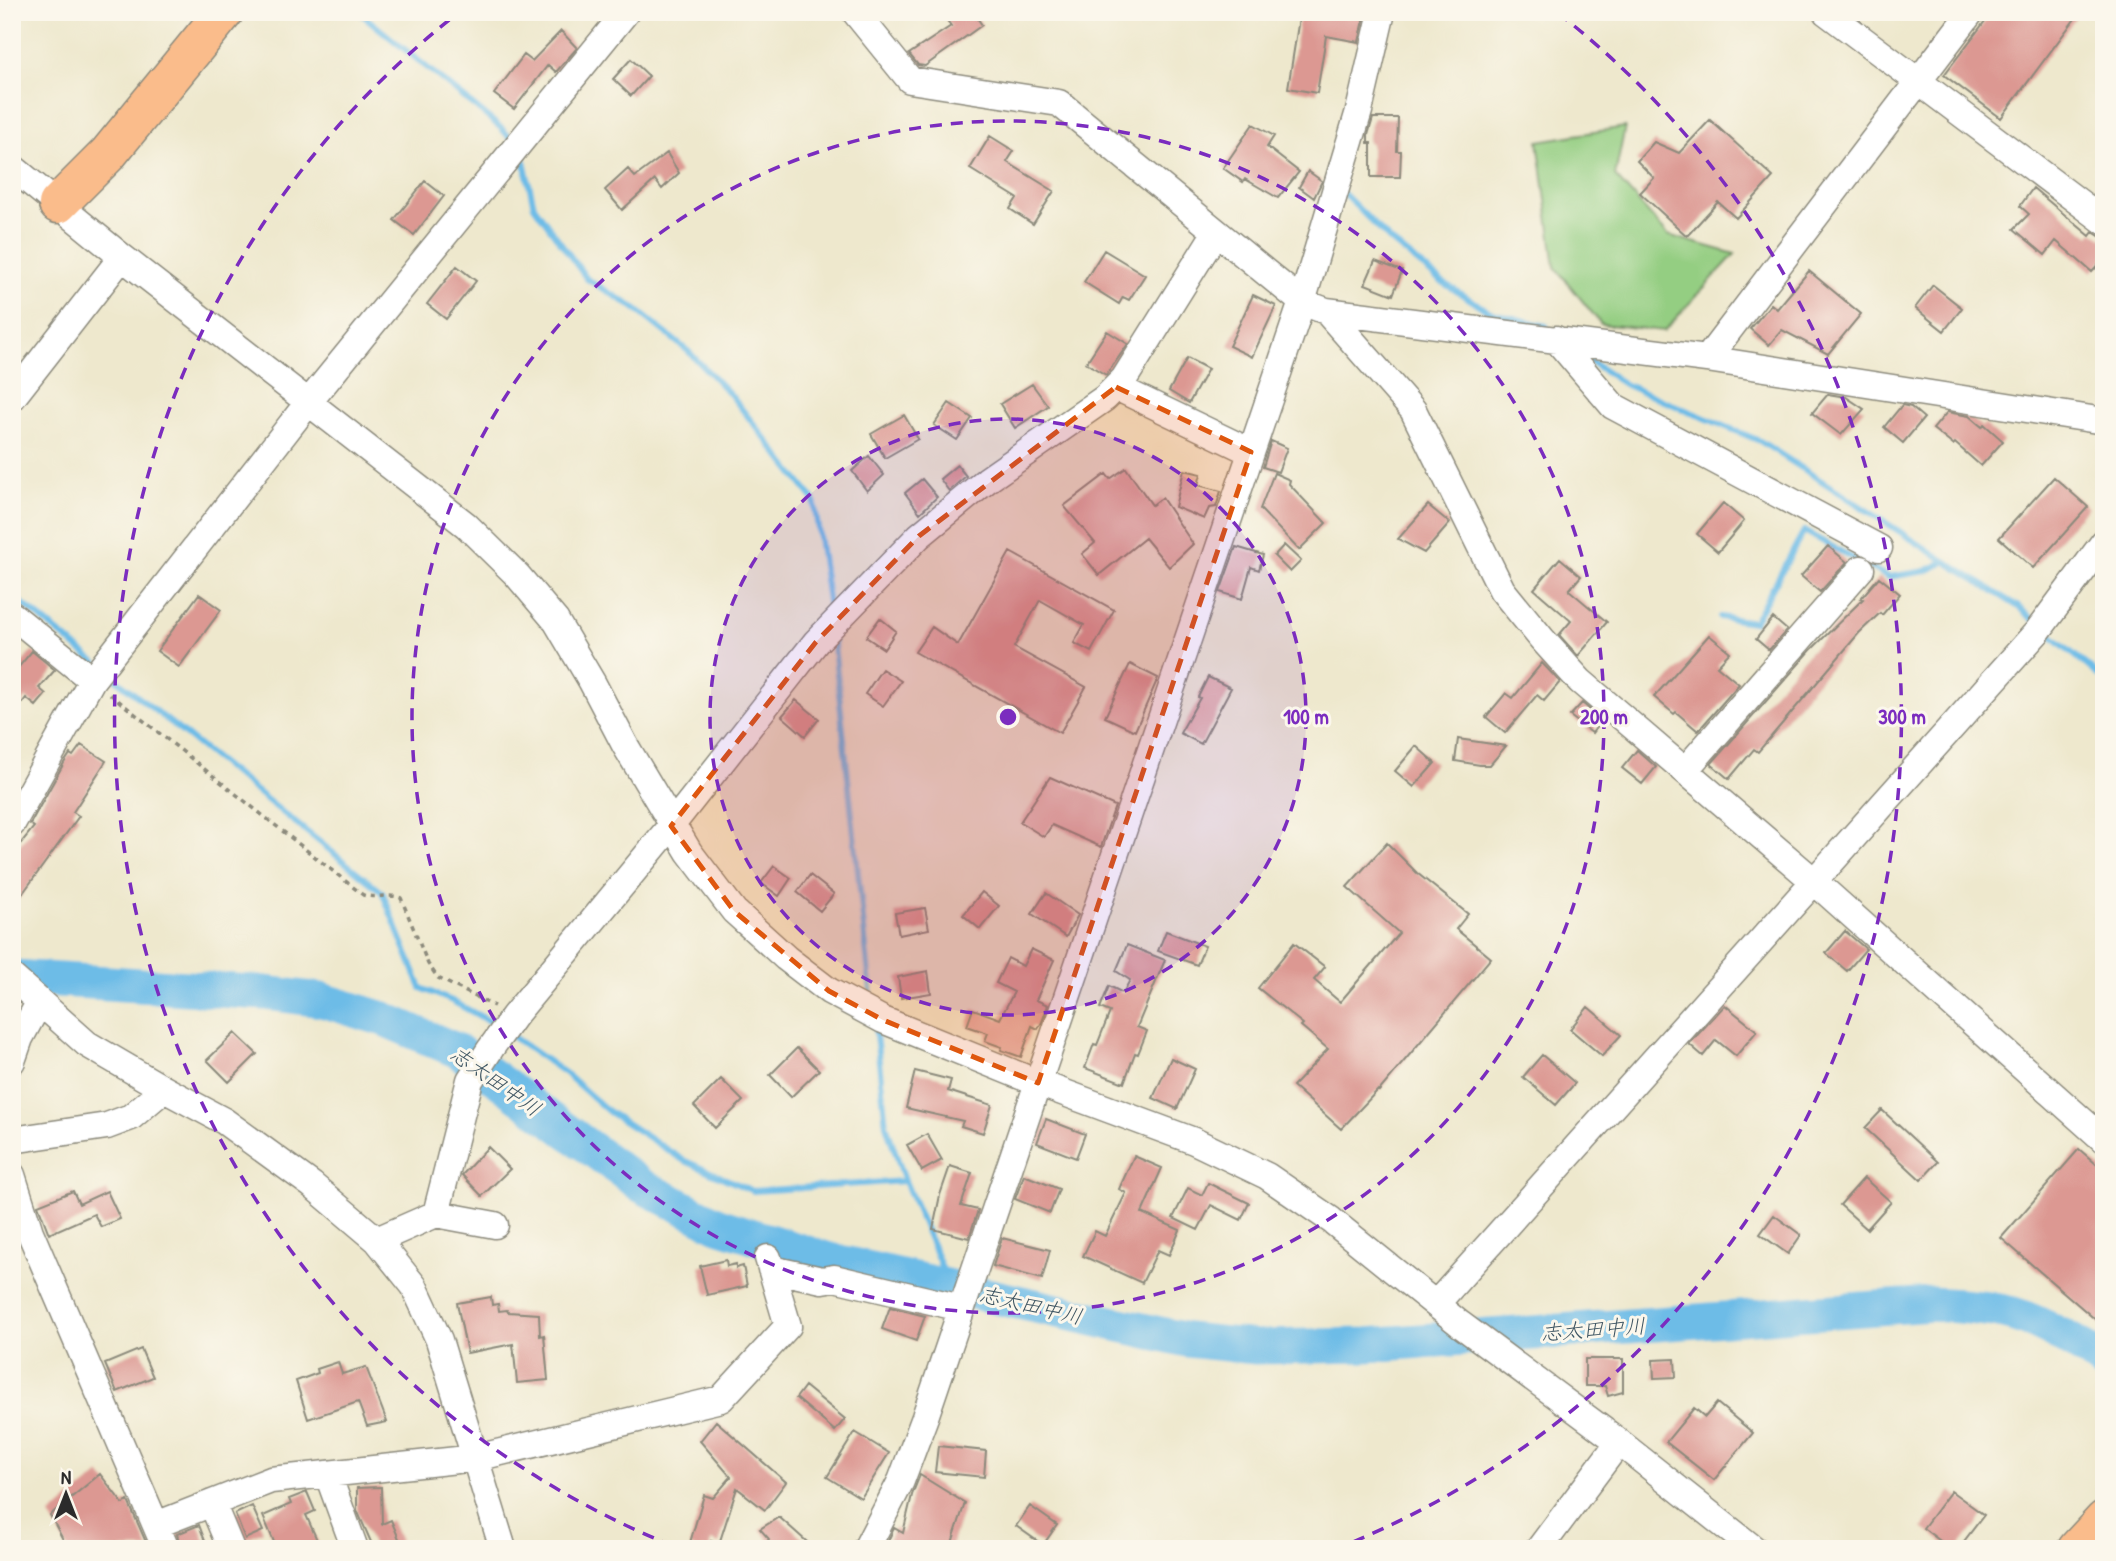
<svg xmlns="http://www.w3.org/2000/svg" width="2116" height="1561" viewBox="0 0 2116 1561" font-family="'Patrick Hand','Klee One',sans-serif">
<rect width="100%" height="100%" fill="#fbf7ec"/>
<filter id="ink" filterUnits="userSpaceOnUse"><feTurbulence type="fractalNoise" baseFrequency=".0143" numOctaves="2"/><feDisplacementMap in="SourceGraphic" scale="14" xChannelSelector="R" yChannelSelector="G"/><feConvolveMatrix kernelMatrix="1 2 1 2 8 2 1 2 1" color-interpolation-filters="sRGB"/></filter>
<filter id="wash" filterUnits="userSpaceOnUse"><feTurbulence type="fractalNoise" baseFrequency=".00686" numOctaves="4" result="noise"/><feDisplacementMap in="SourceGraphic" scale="28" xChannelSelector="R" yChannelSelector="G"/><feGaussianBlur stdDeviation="1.57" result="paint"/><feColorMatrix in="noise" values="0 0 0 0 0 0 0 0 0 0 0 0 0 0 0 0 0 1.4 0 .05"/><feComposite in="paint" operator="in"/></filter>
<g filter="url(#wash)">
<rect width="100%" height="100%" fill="#eee8cd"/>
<!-- green -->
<path fill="#94ce82" stroke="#607c56" stroke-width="2" d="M1625,127L1615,176L1668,235L1735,254L1664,331L1601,324L1555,267L1538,141Z"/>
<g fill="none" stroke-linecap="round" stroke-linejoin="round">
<!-- stream -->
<path stroke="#6dbce7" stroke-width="6" d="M359,12L501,128L513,141
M522,152L534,206L587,279L633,307L688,351L730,394L814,500L830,615
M1343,193L1392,242L1442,282L1492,313L1546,326
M1588,360L1624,384L1760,441L1945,561
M1868,566L1888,577L1926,571L1945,561L2017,606L2035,621
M12,595L96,663
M1720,617L1754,622L1804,531L1858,561
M2046,631L2104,680
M833,636L872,1004
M107,672L382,892L421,988L452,1001L498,1026
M875,1026L886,1125L905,1181L950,1287
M510,1035L565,1073L609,1112L683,1160L753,1191L905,1181"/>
<!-- river -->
<path stroke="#6dbce7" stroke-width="35" d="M12,977L266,993L322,1000L384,1019L458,1051L642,1186L718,1225L826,1259L1187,1340L1256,1347L1367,1345L1932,1304C1958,1306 1987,1307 2013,1314C2039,1322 2085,1346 2104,1364"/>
</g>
<g id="blocks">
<!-- building -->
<path fill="#dc9892" d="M941,12H973L982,25L925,66L918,65L909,54L951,26Z
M1300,12H1346L1365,16L1359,42L1326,36L1317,93L1288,88Z
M1992,12H2080L2001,118L1944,75Z
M561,31L577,48L556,72L548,65L514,109L494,94L524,55L532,61Z
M631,59L649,76L631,96L613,79Z
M1373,118H1398L1397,151H1401L1400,177H1371V143H1368V135Z
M1710,120L1773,177L1736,218L1718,202L1687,236L1640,193L1654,178L1637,161L1654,142L1679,153Z
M1253,124L1274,136L1267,147L1299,172L1278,198L1245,179L1243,182L1223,168Z
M990,136L1014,151L1007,162L1054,191L1033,224L1010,209L1017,198L970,169Z
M667,153L679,173L662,189L655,180L622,210L605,190L628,169L635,177Z
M1308,171L1322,181L1314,198L1299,187Z
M425,181L444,196L414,235L394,220Z
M2033,188L2090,236L2093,232L2104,239V259L2092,272L2056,241L2045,255L2014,229L2029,214L2020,206Z
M1104,250L1145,275L1129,300L1123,297L1119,304L1084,282Z
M1375,261L1402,271L1393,295L1365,284Z
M457,266L476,281L446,319L427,304Z
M1809,271L1861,314L1828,354L1782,330L1769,345L1750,329L1771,304L1777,309Z
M1933,285L1962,308L1944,331L1915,308Z
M1253,295L1276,306L1252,357L1229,346Z
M1107,331L1128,344L1106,375L1086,363Z
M1187,358L1208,369L1189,403L1169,391Z
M1032,384L1048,406L1015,428L1000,404Z
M1828,394L1846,397L1864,409L1841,435L1812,413Z
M949,403L972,418L957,440L934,425Z
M1902,405L1911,407L1924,418L1903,443L1884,427Z
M1947,412L1969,416L1982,427L1984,424L2003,441L1981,466L1955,443L1953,445L1933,429Z
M904,415L918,439L885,458L871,434Z
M1271,441L1287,448L1278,472L1263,467Z
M869,456L884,475L867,491L852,471Z
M957,465L966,476L949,491L940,479Z
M1126,468L1152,505L1162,498L1193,544L1169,567L1145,538L1099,575L1082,554L1095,543L1064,506L1106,474L1110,479Z
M1184,470L1201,474L1198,485L1221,491L1216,507L1209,508L1204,519L1175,507Z
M1274,473L1290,480L1289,484L1326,523L1299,550L1260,509Z
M2054,477L2088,507L2033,568L1999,538Z
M922,479L937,497L920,513L905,493Z
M1723,503L1744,521L1718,552L1697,534Z
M1428,505L1450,523L1424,553L1398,539Z
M1284,545L1301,561L1290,572L1274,556Z
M1828,546L1847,562L1820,592L1801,576Z
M1236,547L1263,555L1259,570L1251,567L1242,599L1220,592Z
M1010,552L1114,610L1091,652L1074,643L1084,625L1040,600L1014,647L1086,687L1060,733L915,652L932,627L958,645Z
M1560,558L1581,576L1569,590L1607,622L1578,656L1559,635L1571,621L1534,589Z
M1879,577L1900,594L1882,615L1880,613L1859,633L1758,752L1754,749L1729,779L1711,764L1811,650L1863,599L1861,598Z
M199,594L221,610L179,667L157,651Z
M880,618L896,631L884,649L866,637Z
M1773,618L1787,630L1769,650L1756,639Z
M1709,635L1730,652L1717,666L1739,684L1698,731L1676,712L1674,714L1654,697Z
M32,651L55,670L39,688L46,694L36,706L26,698L12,716V675Z
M1542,663L1560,682L1544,701L1537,695L1505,733L1486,717L1506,693L1513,698Z
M1130,664L1158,678L1135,731L1105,717Z
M882,669L901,681L883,706L865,694Z
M1208,677L1231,688L1201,744L1180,733L1200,698L1198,697Z
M796,700L819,719L805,736L782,716Z
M1582,703L1602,720L1592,733L1570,716Z
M1458,739L1506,746L1490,765H1480L1455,761Z
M81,745L106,761L73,812L79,816L12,908V854L34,827L30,824L64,763L70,754L73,756Z
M1416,746L1435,763L1414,787L1395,771Z
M1637,750L1656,767L1642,784L1622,768Z
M1050,777L1115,806L1101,847L1052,825L1044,837L1020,822Z
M1387,843L1417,873L1468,914L1456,929L1491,958L1379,1091L1378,1090L1341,1129L1293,1086L1328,1049L1301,1026L1303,1024L1258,988L1294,943L1325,967L1314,980L1340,1002L1399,933L1347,887Z
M774,866L791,878L779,896L761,883Z
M810,875L834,894L820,911L797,892Z
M982,892L999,906L980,929L963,915Z
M1046,893L1078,915L1066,937L1032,914Z
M925,908L929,929L899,935L895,913Z
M1166,931L1205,946L1197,965L1158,951Z
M1845,931L1866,949L1847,971L1826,953Z
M1127,945L1165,960L1137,1027L1147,1031L1138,1054L1135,1053L1124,1083L1085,1068L1094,1044L1097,1045L1110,1012L1100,1008L1109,986L1123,993L1130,980L1116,971Z
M1031,949L1054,960L1036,1000L1048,1005L1042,1022L1038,1029L1032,1026L1021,1057L1001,1050L1002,1047L985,1041L988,1033L967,1026L973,1009L1000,1019L1014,992L996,983L1008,958L1023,966Z
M928,971L931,993L901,998L898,977Z
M1725,1005L1757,1031L1736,1056L1716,1040L1703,1056L1689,1044Z
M1588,1007L1621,1035L1602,1056L1570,1029Z
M235,1033L257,1054L229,1082L207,1060Z
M797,1048L819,1070L791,1097L770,1075Z
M1542,1055L1575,1083L1556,1105L1523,1077Z
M1171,1058L1195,1069L1177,1109L1153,1098Z
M915,1071L951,1080L948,1091L992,1105L983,1133L961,1126L963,1121L906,1108Z
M721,1079L743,1101L715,1128L694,1106Z
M1882,1110L1938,1162L1921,1180L1865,1128Z
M1046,1119L1085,1134L1076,1158L1037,1143Z
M927,1134L942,1160L922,1171L907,1145Z
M488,1147L510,1169L482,1196L462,1175Z
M2079,1149L2104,1171V1327L2001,1238Z
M1134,1156L1162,1168L1142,1213L1180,1230L1169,1255L1158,1250L1142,1283L1083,1256L1095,1231L1105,1236L1126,1193L1119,1189Z
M950,1166L972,1173L961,1206L978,1210L969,1238L933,1229L940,1195Z
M1024,1175L1059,1189L1050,1213L1015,1199Z
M1864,1178L1891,1202L1867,1229L1840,1205Z
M1208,1183L1249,1203L1241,1220L1211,1205L1198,1230L1173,1218L1188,1188L1202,1195Z
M73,1191L79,1204L107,1191L120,1219L101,1227L94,1214L49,1234L38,1205Z
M1774,1215L1801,1235L1788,1254L1760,1234Z
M1002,1238L1050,1250L1042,1279L993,1266Z
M726,1260L727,1266L736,1264V1268L743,1266L747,1286L707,1295L700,1266Z
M491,1297L492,1305L498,1304L499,1311L507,1310L508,1312L539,1314L540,1336L544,1335L548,1380L517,1383L513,1344L467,1353L457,1303Z
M890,1307L925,1316L916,1341L882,1329Z
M141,1349L153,1377L117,1392L105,1364Z
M1585,1359H1623V1392L1608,1396L1605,1386H1585Z
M1675,1359L1676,1377L1654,1378L1653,1360Z
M338,1362L342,1374L366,1367L387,1422L367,1426L358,1402L308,1419L296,1381L318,1373L317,1369Z
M805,1386L845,1419L835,1431L796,1398Z
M1717,1403L1753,1433L1714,1480L1666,1442L1694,1408L1705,1417Z
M716,1421L786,1482L765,1510L737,1488L719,1544L711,1541L709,1549H700L689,1546L704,1495L713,1498L731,1477L700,1441Z
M855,1432L889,1453L861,1498L827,1477Z
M938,1446L986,1451L984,1477L935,1472Z
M100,1474L123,1504L128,1501L149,1549H68L50,1515Z
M920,1475L965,1503L950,1549H898L887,1543L894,1528L903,1533L912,1495Z
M381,1487L382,1524L391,1520L400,1541L382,1549H374L357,1510V1488Z
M1951,1491L1984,1515L1958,1549H1951L1923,1528Z
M307,1492L315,1511L306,1515L321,1549H277L263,1516L291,1504L289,1499Z
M252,1506L263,1531L245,1539L235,1514Z
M1030,1506L1057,1525L1043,1545L1016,1526Z
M779,1517L815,1549H761L769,1539L760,1529Z
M199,1525L208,1549H181L177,1534Z"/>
</g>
</g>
<g filter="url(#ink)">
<use href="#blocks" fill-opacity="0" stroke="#8c8a7c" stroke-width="2"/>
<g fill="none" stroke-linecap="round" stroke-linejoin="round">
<!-- minor casing -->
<g stroke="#8c8a7c" stroke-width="29">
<path id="minor" d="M855,12L910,80L1059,103L1302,302L1326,311L1707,359L2104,421
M1826,12L2104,221
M12,167L122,257L466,525L517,575L556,621L592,682L625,745L689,852L734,911L786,958L829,991L883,1020L1038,1083L1194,1141L1267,1176L1331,1220L1460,1324L1619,1442L1754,1549
M1326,311L1413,410L1502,590L1542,639L1580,681L1815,882L2104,1140
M1556,339L1613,406L1879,548
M1707,359L1971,12
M1116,387L1251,452
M12,398L122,257
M12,615L92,680
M1685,770L1861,569
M12,824L92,680L308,403L626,12
M12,977L87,1044L164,1089L224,1121L312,1185L377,1240L414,1286L439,1340L503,1549
M12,1061L20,1038L39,1003
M12,1140L107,1126L131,1117L164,1089
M12,1175L30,1232L166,1549
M436,1214L470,1080L491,1048L514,1016L671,826L816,642L919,536L987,480L1105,398L1124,379L1216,232
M377,1240L436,1214L495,1225
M771,1269L822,1280L834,1278L961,1308
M1436,1304L2037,632L2104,542
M328,1475L355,1549
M212,1503L231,1549
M156,1525L271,1480L476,1458L721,1399L788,1326L768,1258
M866,1549L901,1481L925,1417L1302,302L1359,111L1382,12
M1539,1549L1619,1442"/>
</g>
<!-- highway casing -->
<g stroke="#8c8a7c" stroke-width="41">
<path id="highway" d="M58,204L108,154L224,12
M2077,1549L2104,1520"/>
</g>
<!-- path -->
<path stroke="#8c8a7c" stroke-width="3.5" stroke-dasharray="5 5" stroke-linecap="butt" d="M110,694L363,895C377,899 388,893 401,898L428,964L438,978L494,1006"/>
<!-- minor -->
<use href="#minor" stroke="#fff" stroke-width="26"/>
<!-- highway -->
<use href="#highway" stroke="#fabc8b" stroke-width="38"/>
</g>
</g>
<!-- marked area -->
<path fill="#df570e" fill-opacity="0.2" stroke="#df570e" stroke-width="5" stroke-dasharray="14 9" stroke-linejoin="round" d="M1116,387L1251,452L1038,1083L883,1020L829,991L734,911L671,826L816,642L919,536Z"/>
<!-- distance rings -->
<circle cx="1008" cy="717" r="298" fill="#7b2cbf" fill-opacity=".12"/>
<g fill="none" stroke="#7b2cbf" stroke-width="3.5" stroke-dasharray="12 9">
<circle cx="1008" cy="717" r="298"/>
<circle cx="1008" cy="717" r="596"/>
<path d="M673 1546A894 894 0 0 1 458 13M1558 13A894 894 0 0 1 1343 1546"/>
</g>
<g text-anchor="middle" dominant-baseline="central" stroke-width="6" stroke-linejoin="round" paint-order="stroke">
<!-- water labels -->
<g font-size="21" font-style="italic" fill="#3f5663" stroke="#fbf7ec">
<text transform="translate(496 1081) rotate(35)">志太田中川</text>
<text transform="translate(1031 1305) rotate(13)">志太田中川</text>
<text transform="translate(1593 1329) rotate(-4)">志太田中川</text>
</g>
</g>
<circle cx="1008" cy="717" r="10" fill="#7b2cbf" stroke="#fbf7ec" stroke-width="3.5"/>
<g font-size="21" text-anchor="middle" font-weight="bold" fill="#7b2cbf" stroke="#fbf7ec" stroke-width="6" stroke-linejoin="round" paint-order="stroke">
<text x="1306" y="724">100 m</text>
<text x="1604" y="724">200 m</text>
<text x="1902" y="724">300 m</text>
</g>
<!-- margin -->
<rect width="2116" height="1561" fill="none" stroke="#fbf7ec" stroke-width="42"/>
<!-- north arrow -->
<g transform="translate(66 1494)" stroke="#fbf7ec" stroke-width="5" paint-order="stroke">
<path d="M0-5L12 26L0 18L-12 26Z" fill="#2b2b2b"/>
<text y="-10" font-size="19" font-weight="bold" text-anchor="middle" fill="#2b2b2b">N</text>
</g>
</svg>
